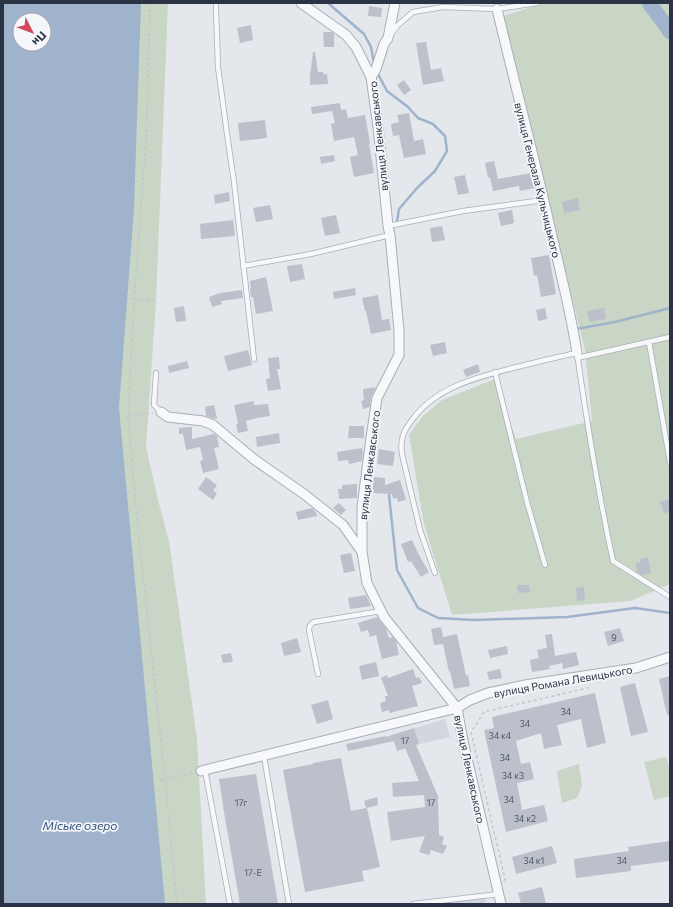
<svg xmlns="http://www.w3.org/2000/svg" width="673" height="907" viewBox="0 0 673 907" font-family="Commissioner,sans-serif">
<rect width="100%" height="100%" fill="#e4e7ec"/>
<!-- built -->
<path fill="#d2d6de" d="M445,719L450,737L419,744L397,751L392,735Z
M485,897L486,904H434L468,899Z"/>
<!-- green -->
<path fill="#c9d6c5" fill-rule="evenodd" d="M3,3H168L156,301L146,447L158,500L169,541L197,739L206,904H3ZM20,20H44V44H20Z
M544,3H670V584L630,601L452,615L424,524L409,435L423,416L442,400L495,379L516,439L592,421L585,350L503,16Z
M666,757L670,771V796L654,800L644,762Z
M579,764L582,785L577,798L562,803L557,771Z"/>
<!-- water -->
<path fill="#9fb4cc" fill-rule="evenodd" d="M3,3H141L134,209L119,408L165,904H3ZM20,20H44V44H20Z"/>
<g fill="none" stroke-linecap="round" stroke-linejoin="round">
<!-- stream -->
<path stroke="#9fb4cc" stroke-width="2.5" d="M328,3L364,34L371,47L374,63
M378,74L387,91L408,107L418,118L433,124L445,136L447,151L435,171L417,188L399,209L397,222
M576,329L615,322L670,308
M389,495L397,570L418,608L438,618L474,620L567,617L635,608L670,613"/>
<!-- river -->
<path stroke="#9fb4cc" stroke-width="15" d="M649,3L667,27L670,32"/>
</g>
<!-- building -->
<path fill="#bbc0ca" d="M369,6L382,8L381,17L368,16Z
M251,25L253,40L240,43L237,28Z
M323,32H332L334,34V47H324Z
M426,42L431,70L441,68L444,81L423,85L416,43Z
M313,52H315L318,72H323V74H327L328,84L310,85V76Z
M404,80L411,90L404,95L397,85Z
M340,103L341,110L346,109L348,118L365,115L370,143L369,144L374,173L354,177L350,157L358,155L354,137L334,141L331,124L335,123L332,111L312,114L311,107Z
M409,113L414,141L423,139L426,154L404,158L399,135L393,136L391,124L399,122L397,115Z
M265,120L267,138L240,141L238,123Z
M334,155L335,161L321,164L320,157Z
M494,161L498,179L531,173L535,188L520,191L519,186L493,191L490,177L488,178L485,163Z
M465,175L469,193L458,195L454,177Z
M229,192L230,201L215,204L214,195Z
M578,198L580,210L564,213L562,202Z
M270,205L273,219L256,222L253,208Z
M512,210L514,223L501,226L498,213Z
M336,215L340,233L325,236L321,218Z
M233,220L235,236L201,239L200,224Z
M442,226L445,240L432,242L430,228Z
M549,255L556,294L541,297L537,275L534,276L531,258Z
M302,264L305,279L290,282L287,266Z
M266,277L273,311L256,314L253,297H251L250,289H251L250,281Z
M355,288L356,295L334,299L333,292Z
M242,290L243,298L221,301L222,304L212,307L209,297L220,293Z
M378,295L382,320L389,319L391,330L371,334L366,311H365L362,298Z
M184,306L186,321L176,322L174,308Z
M545,308L547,319L538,321L536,310Z
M604,308L606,319L589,322L587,311Z
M445,342L447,353L433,356L430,345Z
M248,350L252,365L228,371L224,356Z
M279,357L280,369H277L281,389L268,391L266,379L270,378L268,358Z
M187,361L189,368L169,373L168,366Z
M478,364L480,372L466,377L463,370Z
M376,387L371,397L370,407L363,409L361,401L364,400L363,389Z
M254,401V405L268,404L270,416L257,418L246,421L248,431L238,433L236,425L238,424L234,405Z
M214,405L217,418L214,419L206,416L205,407Z
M349,426H364V438H348Z
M192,427V439L214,434L217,436L219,447L214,448L219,469L203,473L200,461L203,460L200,447L186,450L183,434H179V428Z
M279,433L280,443L257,447L256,437Z
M362,448L363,453L362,461L349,464L348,460L338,461L337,452Z
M379,449L395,452L393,466L377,464Z
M206,477L217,485L213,491L217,493L213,500L198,489Z
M374,477L385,478V485L400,480L406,500L398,502L397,498L393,499L392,494L372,493Z
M357,484V498L339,499L338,489H342V485Z
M670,499V512L664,513L660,502Z
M339,503L346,510L341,515L333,508Z
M312,508L316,512L317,516L298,520L296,512Z
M412,540L420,557L429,572L421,577L411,561L408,562L401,544Z
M351,553L355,571L344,573L340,555Z
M648,557L651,573L642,575L637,572L636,563L640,562V559Z
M517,585H529L530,592L518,593Z
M584,587L585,600L577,601L576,588Z
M366,595L371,606L350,609L348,598Z
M377,617L386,629L389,638L393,637L396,641L399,655L382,659L376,635L370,637L368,630L361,632L358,623Z
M441,627L443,637L457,634L466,676L468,675L470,686L454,689L450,671L449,672L443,644L434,645L431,629Z
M620,628L624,641L608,646L604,632Z
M552,634L555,656L576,652L579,665L563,669L562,663L549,666L550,669L532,672L530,660L539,658L537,650L547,648L545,635Z
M297,638L301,652L284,656L281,643Z
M507,646L508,654L490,658L488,650Z
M231,653L233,662L223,663L221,655Z
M376,662L379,676L362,680L359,666Z
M413,669L416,678L419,677L422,683L412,686L418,706L389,713V710L382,712L380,703L386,701L385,696H388L381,678L387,675L388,678Z
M500,669L502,678L489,680L487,672Z
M670,676V715H667L659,679Z
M635,683L648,732L631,736L620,687Z
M595,693L606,743L587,748L581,719L557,725L562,745L544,749L541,733L516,741L521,764L530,762L534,779L517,783L522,810L544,805L548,821L506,832L484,730L494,728L492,717Z
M328,700L333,719L317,724L311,705Z
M414,728L419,744L416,745L438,796L439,835L444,837L442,844L447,846L443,854L431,850L429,855L419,852L425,836L391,841L387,812L425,807L424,795L393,797L392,783L419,781L405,748L397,751L394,741L348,751L346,744L386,736V737Z
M341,758L351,811L366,808L364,801L377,797L378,805L367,808L380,867L362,871L364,881L305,892L283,770L313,764V763Z
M256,774L268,845L278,904H240L224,812L219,779Z
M670,841V861L631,866V871L576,878L574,859L629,851L628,847Z
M552,846L557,863L516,874L512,857Z
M542,887L546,904H521L518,893Z"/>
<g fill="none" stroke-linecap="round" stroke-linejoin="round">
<!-- service casing -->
<g stroke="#a9aeb7" stroke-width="6">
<path id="service" d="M216,3V9L218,67L227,134L234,182L254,359
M391,34L398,25L413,12L443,7L497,9L537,3
M388,226L463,211L544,200
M243,266L311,254L390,235
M649,342L670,462
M577,358L670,337
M495,372L527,502L545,565
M156,373L154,405L161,412
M435,573L420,530L402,454C400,439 403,432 412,420C437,386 478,377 517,367C537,362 557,357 577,353C587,423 598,492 613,561L670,597
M318,674L309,630C309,626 310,624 314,622L381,611
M264,756L289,904
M205,770L230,904
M413,904L499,894"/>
</g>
<!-- minor casing -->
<g stroke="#a9aeb7" stroke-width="11">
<path id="minor" d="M301,3L346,35L356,47L371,77L378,127L388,226L390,235L399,330V355L377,398L371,438L362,507V552L367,583L384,617L457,708L463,741L501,904
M497,9C515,85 535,160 552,236C561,275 571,313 577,353
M371,77L376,69L384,44L388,38L395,3
M161,412L168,417L203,421L213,425L255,460L304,494L343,525L362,552
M201,771L457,708L470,700L488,693L525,685L636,668L670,657"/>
</g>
<!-- path -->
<path stroke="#c2c5cb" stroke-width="1.5" stroke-dasharray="3 3" stroke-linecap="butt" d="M150,3L146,142L134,299L128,415L137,518L165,779L177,904
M134,299L154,300
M128,415L153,413
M160,780L194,773
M504,881L505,879L471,732L484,712L592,687"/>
<!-- service -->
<use href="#service" stroke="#f7f8fa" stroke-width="4.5"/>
<!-- minor -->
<use href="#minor" stroke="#f7f8fa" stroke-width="9"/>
</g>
<g text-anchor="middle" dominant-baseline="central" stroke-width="3.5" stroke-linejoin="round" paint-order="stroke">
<!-- number labels -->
<g font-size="9" fill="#4f5766">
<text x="614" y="637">9</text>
<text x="566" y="711">34</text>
<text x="525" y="723">34</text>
<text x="500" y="735">34 к4</text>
<text x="405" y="740">17</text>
<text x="505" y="757">34</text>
<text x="513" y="775">34 к3</text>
<text x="509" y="799">34</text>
<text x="241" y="802">17г</text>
<text x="431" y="802">17</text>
<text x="525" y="818">34 к2</text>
<text x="534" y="860">34 к1</text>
<text x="622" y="860">34</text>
<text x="253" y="872">17-Е</text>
</g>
<!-- street labels -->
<g font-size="11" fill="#2b3445" stroke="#f4f6f9">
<text transform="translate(378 136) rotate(-96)">вулиця Ленкавського</text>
<text transform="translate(538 180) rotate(76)">вулиця Генерала Кульчицького</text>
<text transform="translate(369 465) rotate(-83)">вулиця Ленкавського</text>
<text transform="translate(563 681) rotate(-10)">вулиця Романа Левицького</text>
<text transform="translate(470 769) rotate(78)">вулиця Ленкавського</text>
</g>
<!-- water labels -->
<g font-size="12" font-style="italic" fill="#34527a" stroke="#f4f6f9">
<text x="80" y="825">Міське озеро</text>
</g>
</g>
<!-- border -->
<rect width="673" height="907" fill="none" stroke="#2b3445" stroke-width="8"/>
<!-- north arrow -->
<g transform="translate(32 32) rotate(132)"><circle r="19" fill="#f4f6f9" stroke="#a4a8b1"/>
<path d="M0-3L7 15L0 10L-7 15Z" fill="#d1495b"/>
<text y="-6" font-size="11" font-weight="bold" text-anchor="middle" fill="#2b3445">Пн</text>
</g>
</svg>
